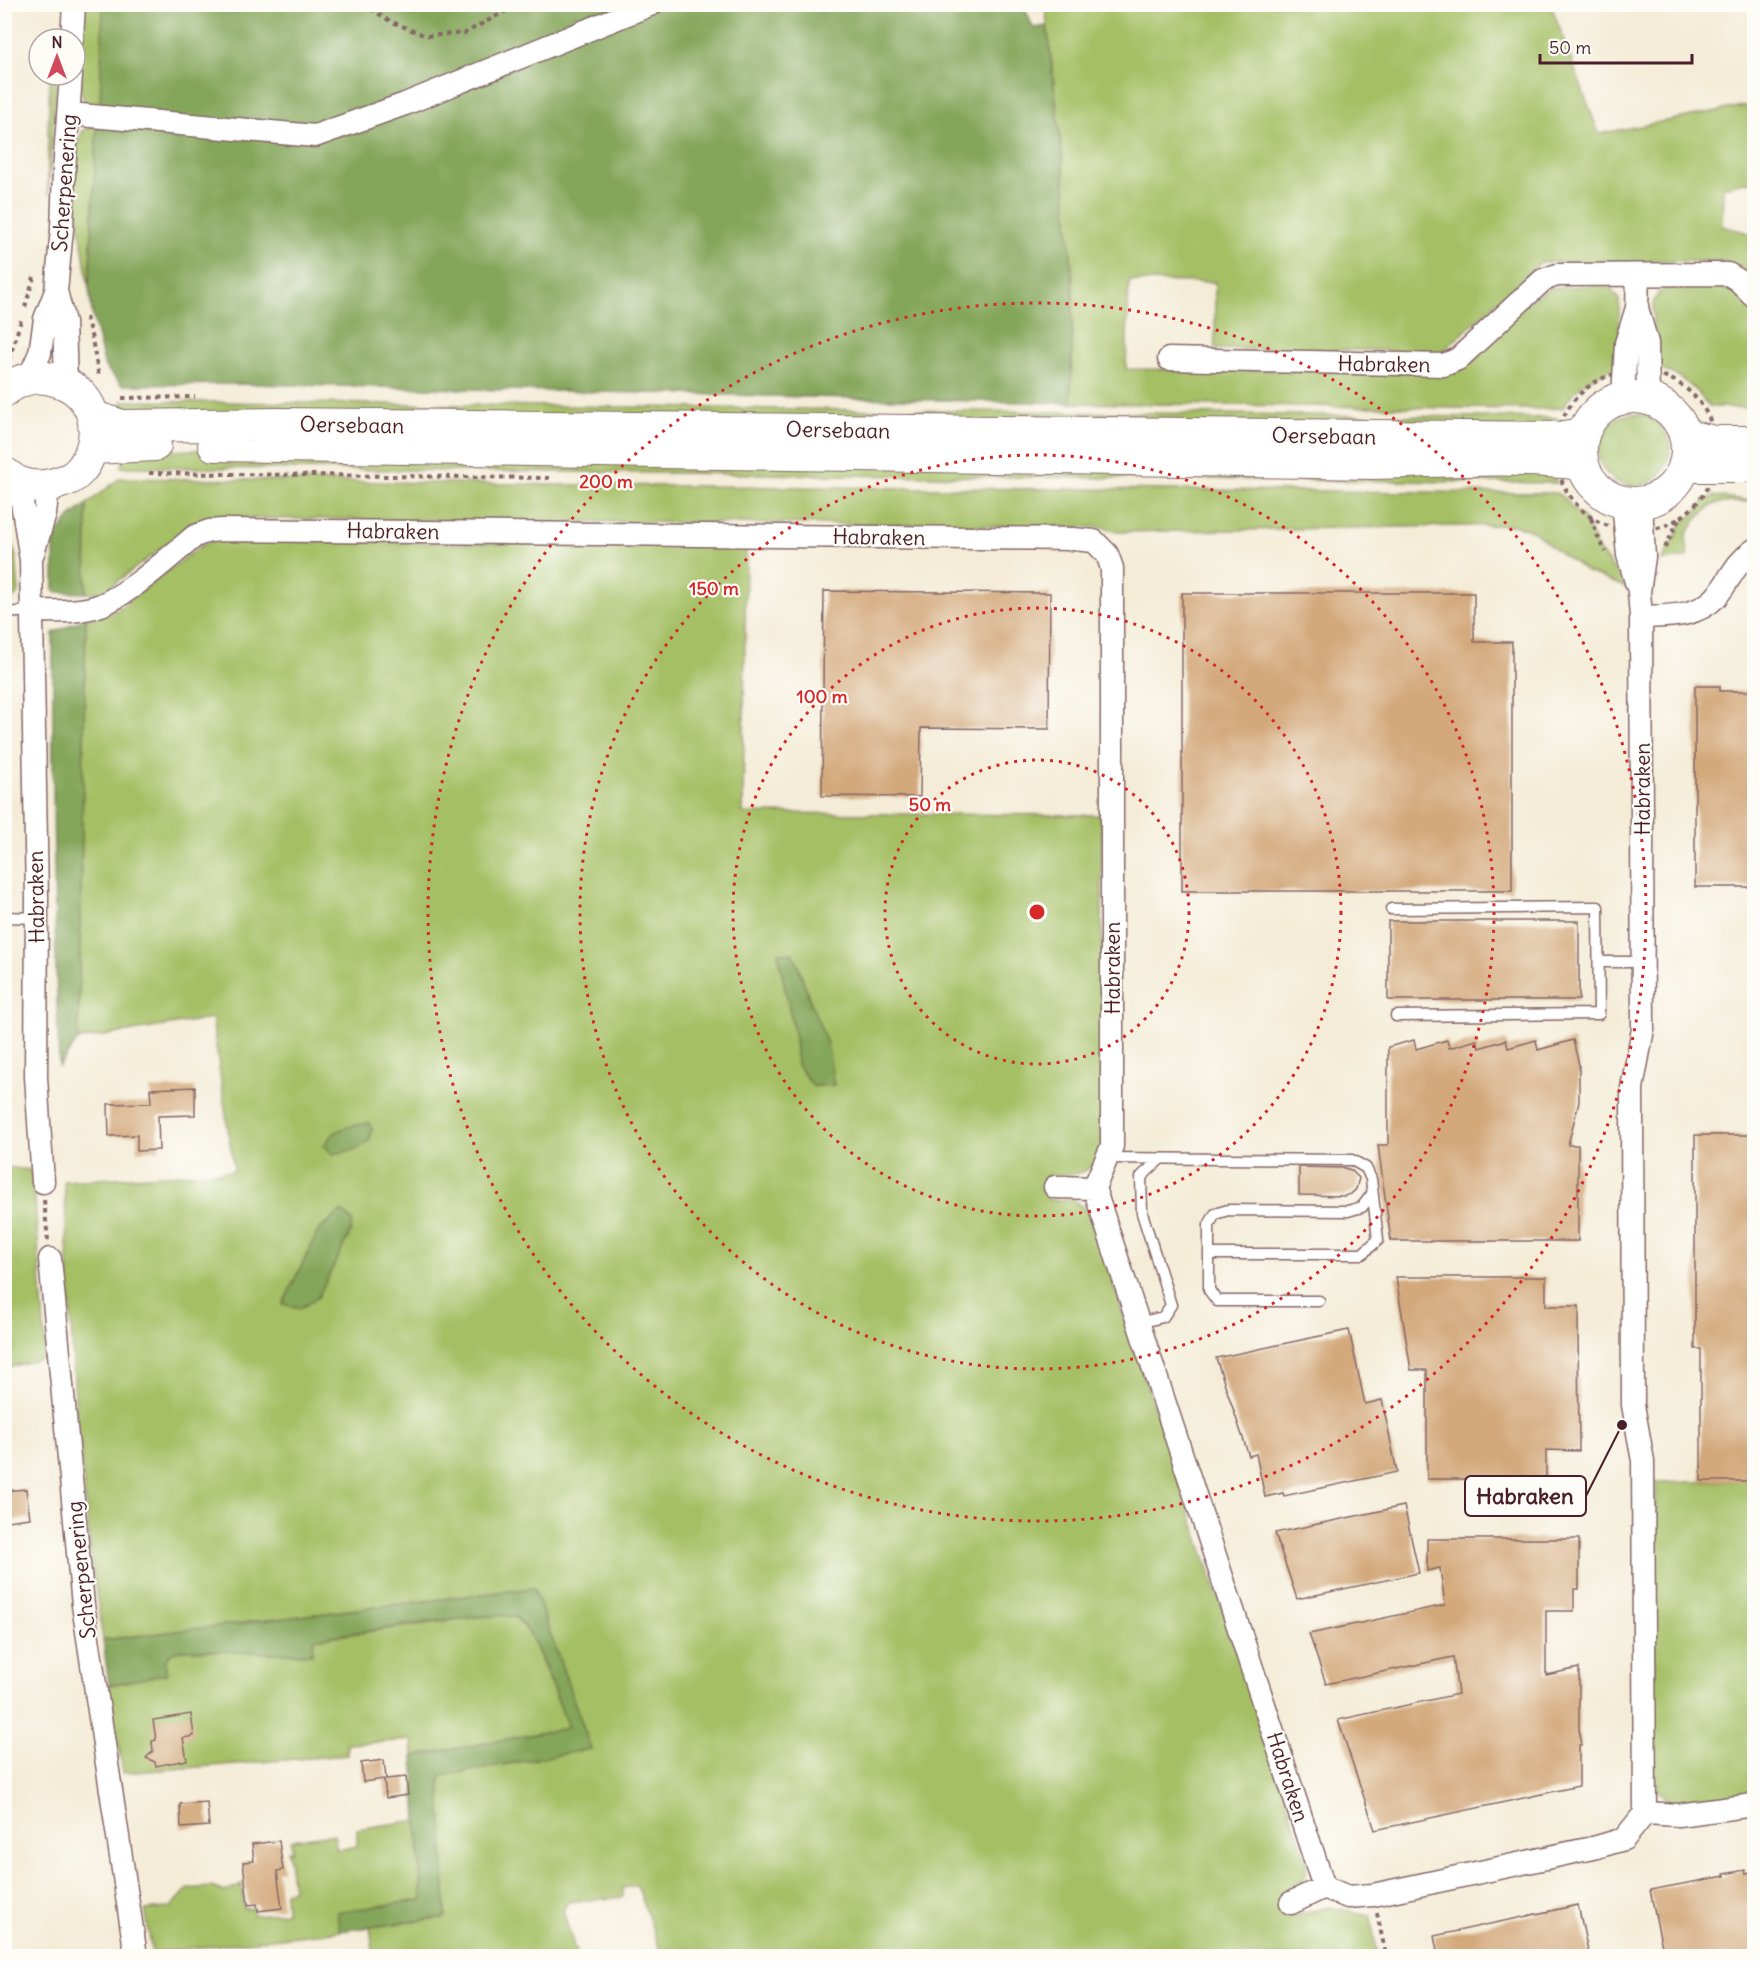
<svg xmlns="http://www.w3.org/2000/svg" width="1759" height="1961" viewBox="0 0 1759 1961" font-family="Delius,sans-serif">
<rect width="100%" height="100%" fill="#fdfcf7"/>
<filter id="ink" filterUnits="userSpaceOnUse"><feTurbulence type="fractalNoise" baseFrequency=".0167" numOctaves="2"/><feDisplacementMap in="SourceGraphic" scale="12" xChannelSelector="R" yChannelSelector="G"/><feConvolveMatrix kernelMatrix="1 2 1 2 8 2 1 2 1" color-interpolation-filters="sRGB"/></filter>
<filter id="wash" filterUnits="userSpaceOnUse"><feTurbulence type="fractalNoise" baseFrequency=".008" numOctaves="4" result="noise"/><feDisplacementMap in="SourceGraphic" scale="24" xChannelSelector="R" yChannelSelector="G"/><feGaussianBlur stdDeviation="1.35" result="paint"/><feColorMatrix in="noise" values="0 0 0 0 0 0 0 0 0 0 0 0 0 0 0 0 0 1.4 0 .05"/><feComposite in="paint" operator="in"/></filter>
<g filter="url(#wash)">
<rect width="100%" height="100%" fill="#f4ecd7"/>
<!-- green -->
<path fill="#a5bf65" stroke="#786f48" stroke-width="1.5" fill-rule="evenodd" d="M83,5H103L100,110L84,102L79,81Z
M1045,5H1551L1599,134L1754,104V180L1723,187L1722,226L1745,232L1754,237V280L1736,264L1721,261L1541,262L1443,351L1215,349V282L1129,281L1126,369L1429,372L1538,295L1551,288L1600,285L1611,288L1619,300L1620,367C1596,373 1575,385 1563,408L1533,409L1071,403L1073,281L1063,163Z
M50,75H57L48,195V133Z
M97,125L89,289L79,223L72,156L83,130Z
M1671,287H1720L1735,293L1754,312V408L1709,407C1695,386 1678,374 1654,366L1653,304L1658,293Z
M122,401L1557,418L1553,431L125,418Z
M1598 450a36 36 0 1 1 72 0a36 36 0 1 1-72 0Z
M203,450L1551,464L1557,483L121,467L125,452Z
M120,478L574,485L1556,493L1565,498L1573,509L1584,519L1597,548L1629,589L1588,572L1560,553L1533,531L1514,525L1117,532L1102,527L222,518L202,521L193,525L103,592L86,593L87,504Z
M1713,496L1753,501L1719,503L1711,506L1697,519L1686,535L1688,557L1662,561L1682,523L1694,514L1704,502Z
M4,524L16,557L19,593L9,602H5Z
M223,540L746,546L743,813L1102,815V1151C1091,1177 1072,1175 1047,1175L1049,1200H1074L1089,1213L1306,1858C1309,1880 1303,1884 1286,1896L1291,1917L1329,1907L1370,1915L1378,1956H662L637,1885L623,1888V1897L568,1902L563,1911L577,1956H374L370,1927L446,1917L440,1776L591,1749L534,1588L103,1640L92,1565L75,1401L64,1181L234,1171L212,1018L78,1040L86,618L114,612L201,546L209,542ZM779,953L798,965L810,1001L833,1085L813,1086L797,1065L795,1037ZM352,1221L351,1231L318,1297L301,1308L283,1304L319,1230Z
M4,1167L31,1170L35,1199L46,1358L5,1368Z
M1754,1480V1795C1736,1798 1690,1807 1674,1803C1665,1800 1659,1791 1653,1784L1656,1483Z
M504,1615L515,1617L531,1635L569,1728L413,1756L412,1740L347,1744V1755L123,1773L109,1685L166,1674L165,1662L171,1653L183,1650L312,1654L314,1639L468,1618Z
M417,1820L422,1900L338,1912L340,1931L152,1953L145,1910L170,1908L188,1889L211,1887L225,1892L242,1884L244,1909L253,1908L254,1915L286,1912L285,1892L293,1890L288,1851H292L291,1840L334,1834L337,1850L357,1846V1829Z"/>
<!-- forest -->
<path fill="#84a65a" stroke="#676242" stroke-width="1.5" d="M103,5H1024L1033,28L1047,26L1063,163L1073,281L1071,403L252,384L122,385L105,367L92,313L89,289L97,125L100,110Z
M87,504L86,593L54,592V539L70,517Z
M86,618L78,1040L59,1066C54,922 52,778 53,633Z
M778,953H792L798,965L810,1001L827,1043L834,1085L813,1086L797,1065L795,1037Z
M369,1123L372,1129L370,1140L358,1149L333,1154L324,1146C335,1126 348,1127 369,1123Z
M342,1211L352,1221L351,1231L318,1297L301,1308L283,1304L319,1230Z
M534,1588L591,1749L440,1776L446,1917L340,1931L337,1912L422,1900L413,1756L568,1728C560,1706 534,1627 515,1617C500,1609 342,1635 314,1639L312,1654L183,1650L171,1653L165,1662L167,1674L109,1685L103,1640Z"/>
<g id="blocks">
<!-- building -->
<path fill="#d3a97c" d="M824,591L1050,593L1049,729L921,728L920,797L822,796Z
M1182,593H1474V642H1512V891H1182Z
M1695,686H1720V691H1755V887H1695Z
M1388,921H1579V1000H1388Z
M1414,1040L1416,1049L1447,1040L1449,1048L1477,1040L1479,1048L1506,1040L1508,1048L1536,1040L1538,1050L1573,1040L1579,1065V1102L1568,1145H1578V1241H1391L1378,1145H1388V1047Z
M195,1087V1115L158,1116L159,1150L137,1151V1135L109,1136L108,1104L151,1103L150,1089Z
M1695,1135H1755V1481H1701V1349H1695Z
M1299,1167L1344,1168L1351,1170L1359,1178L1356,1189L1351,1194L1344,1196L1299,1195Z
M1396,1277H1546V1306H1579V1322H1578L1579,1451L1546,1450V1479H1427V1370H1411Z
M1349,1330L1365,1404L1382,1400L1397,1472L1284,1496L1283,1493L1265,1497L1256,1454L1249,1456L1216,1358Z
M26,1489L30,1518L7,1521L4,1491Z
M1404,1506L1419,1573L1297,1599L1275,1533Z
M1427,1539H1579V1589H1574V1611H1546V1675L1579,1668V1729L1582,1745H1579V1786L1375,1830L1338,1720L1458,1694L1453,1657L1326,1684L1309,1634L1445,1605L1440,1568L1427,1571Z
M191,1714L194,1736L183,1738L187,1760L156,1766L155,1762L146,1758L153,1751L152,1741L156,1740L153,1720Z
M384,1760L386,1779L406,1777L408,1795L386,1798L384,1779L363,1782L361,1763Z
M207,1802L209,1826L181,1828L180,1804Z
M279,1841L283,1870L277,1871L282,1908L258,1911L257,1904L248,1905L243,1862L254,1861L252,1844Z
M1745,1870L1746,1873L1755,1871V1956H1664L1650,1890L1725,1876L1724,1874Z
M1578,1905L1589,1956H1438L1434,1936Z"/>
</g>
</g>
<g filter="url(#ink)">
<use href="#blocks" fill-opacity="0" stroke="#866767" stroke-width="1.5"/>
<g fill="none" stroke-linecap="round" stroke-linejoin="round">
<!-- service casing -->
<g stroke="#866767" stroke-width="13">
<path id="service" d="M4,613L31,611
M1391,909L1598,907L1599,1014L1396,1016
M4,917L36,918
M1599,962H1642
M1107,1158L1352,1160L1366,1168L1371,1179L1378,1240L1362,1254H1209
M1319,1301H1217L1209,1290V1225L1215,1214L1228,1210L1348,1211L1362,1207L1372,1194
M1138,1323L1163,1317L1171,1305L1142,1213L1141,1177L1160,1159"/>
</g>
<!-- minor casing -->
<g stroke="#866767" stroke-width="25">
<path id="minor" d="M72,39L74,4
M69,114L315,136L405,104L652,4
M1638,275L1637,308L1647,343L1648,399
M56,291L64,322L66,383
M1169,359L1444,365L1458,359L1543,280L1557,275L1728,274L1738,280L1754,296
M29,378L40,353L45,319L56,291L62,229L64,171L71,75
M1623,398L1626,343L1637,308
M19,483L31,560L37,900L36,1077L43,1182
M1623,502L1628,555L1637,585
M33,553L45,514L48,486
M31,611C54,611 79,613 101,605C132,592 168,558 195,536L209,531L223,530L1073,539L1094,541L1107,554L1112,568V1146L1094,1188L1324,1887L1348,1897L1373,1895L1597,1847L1624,1839L1645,1813L1643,1461L1633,1405L1632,1088L1643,1029L1641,617L1639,592L1644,557L1641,503
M1641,617C1667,616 1696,618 1716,597C1731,579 1734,564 1754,550
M1055,1187L1094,1188
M50,1259L83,1605L136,1956
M1645,1813L1678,1815L1754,1805
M1291,1903L1324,1887"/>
</g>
<!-- secondary casing -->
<g stroke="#866767" stroke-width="34">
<path id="secondary" d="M4,391C19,379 37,374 55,380C92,390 104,427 87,460C84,467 76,476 69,479C65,481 60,482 55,484C44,487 31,488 20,483C14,481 9,476 4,473
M1581 450a53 53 0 1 1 106 0a53 53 0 1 1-106 0Z
M94,417L122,426L278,424L1557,438L1583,434
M1685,436L1715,442H1754
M214,445L1375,463C1444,461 1514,456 1582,464
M93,448L155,445
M1685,466H1754"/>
</g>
<!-- path -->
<path stroke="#866767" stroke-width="4" stroke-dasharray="4.5 4.5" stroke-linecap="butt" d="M363,4L390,21L426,36L465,33L519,4
M25,307L34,277
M86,317L92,339L99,377
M9,359L22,317
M1556 451a80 80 0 1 1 160 0a80 80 0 1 1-160 0Z
M122,398L195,397
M149,473L549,478
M1591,518L1598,537L1606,552
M1665,548L1679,519
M44,1200L48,1241
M1377,1913L1386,1956"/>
<!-- service -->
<use href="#service" stroke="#fff" stroke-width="10"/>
<!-- minor -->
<use href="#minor" stroke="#fff" stroke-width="22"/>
<!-- secondary -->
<use href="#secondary" stroke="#fff" stroke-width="32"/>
</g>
</g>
<!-- distance rings -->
<g fill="none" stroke="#d62828" stroke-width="3" stroke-dasharray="3 6">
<circle cx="1037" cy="912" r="152"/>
<circle cx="1037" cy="912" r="304"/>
<circle cx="1037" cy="912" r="457"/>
<circle cx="1037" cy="912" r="609"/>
</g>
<g text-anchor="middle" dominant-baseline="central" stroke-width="4.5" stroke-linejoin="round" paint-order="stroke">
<!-- street labels -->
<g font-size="21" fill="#4a1f2b" stroke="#fdfcf7">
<text transform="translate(64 183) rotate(-86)">Scherpenering</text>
<text transform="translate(1384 364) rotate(1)">Habraken</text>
<text transform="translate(352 425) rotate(1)">Oersebaan</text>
<text transform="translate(838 430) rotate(1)">Oersebaan</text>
<text transform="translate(1324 436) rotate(1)">Oersebaan</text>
<text transform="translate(393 531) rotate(1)">Habraken</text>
<text transform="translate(879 537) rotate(1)">Habraken</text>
<text transform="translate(1642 789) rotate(-90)">Habraken</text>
<text transform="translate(36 897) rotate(-91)">Habraken</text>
<text transform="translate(1112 968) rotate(-90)">Habraken</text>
<text transform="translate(81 1570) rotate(-96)">Scherpenering</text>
<text transform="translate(1288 1777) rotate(72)">Habraken</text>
</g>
</g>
<circle cx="1037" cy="912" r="9" fill="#d62828" stroke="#fdfcf7" stroke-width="3"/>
<g font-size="18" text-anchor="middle" font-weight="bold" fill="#d62828" stroke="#fdfcf7" stroke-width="4.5" stroke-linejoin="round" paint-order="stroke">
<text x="606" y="488">200 m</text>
<text x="714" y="595">150 m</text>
<text x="822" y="703">100 m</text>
<text x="930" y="811">50 m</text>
</g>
<!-- callouts -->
<path fill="none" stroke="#4a1f2b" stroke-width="2" d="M1622 1425L1586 1496"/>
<circle fill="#4a1f2b" stroke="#fdfcf7" stroke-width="2" cx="1622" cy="1425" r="6"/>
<rect fill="#fdfcf7" stroke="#4a1f2b" stroke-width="2" x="1465" y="1476" width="121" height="40" rx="6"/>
<g font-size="22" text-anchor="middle" font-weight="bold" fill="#4a1f2b">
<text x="1525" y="1504">Habraken</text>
</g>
<!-- margin -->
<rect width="1759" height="1961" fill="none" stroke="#fdfcf7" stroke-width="24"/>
<!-- north arrow -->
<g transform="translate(57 57)"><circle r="28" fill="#fdfcf7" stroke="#b5a4a5" stroke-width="1.5"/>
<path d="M0-4.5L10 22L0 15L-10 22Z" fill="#d1495b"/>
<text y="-9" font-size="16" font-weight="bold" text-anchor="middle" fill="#4a1f2b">N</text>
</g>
<!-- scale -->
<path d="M1540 54v9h152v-9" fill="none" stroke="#4a1f2b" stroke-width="3"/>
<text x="1549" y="54" font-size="18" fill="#4a1f2b" stroke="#fdfcf7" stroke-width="4.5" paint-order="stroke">50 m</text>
</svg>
